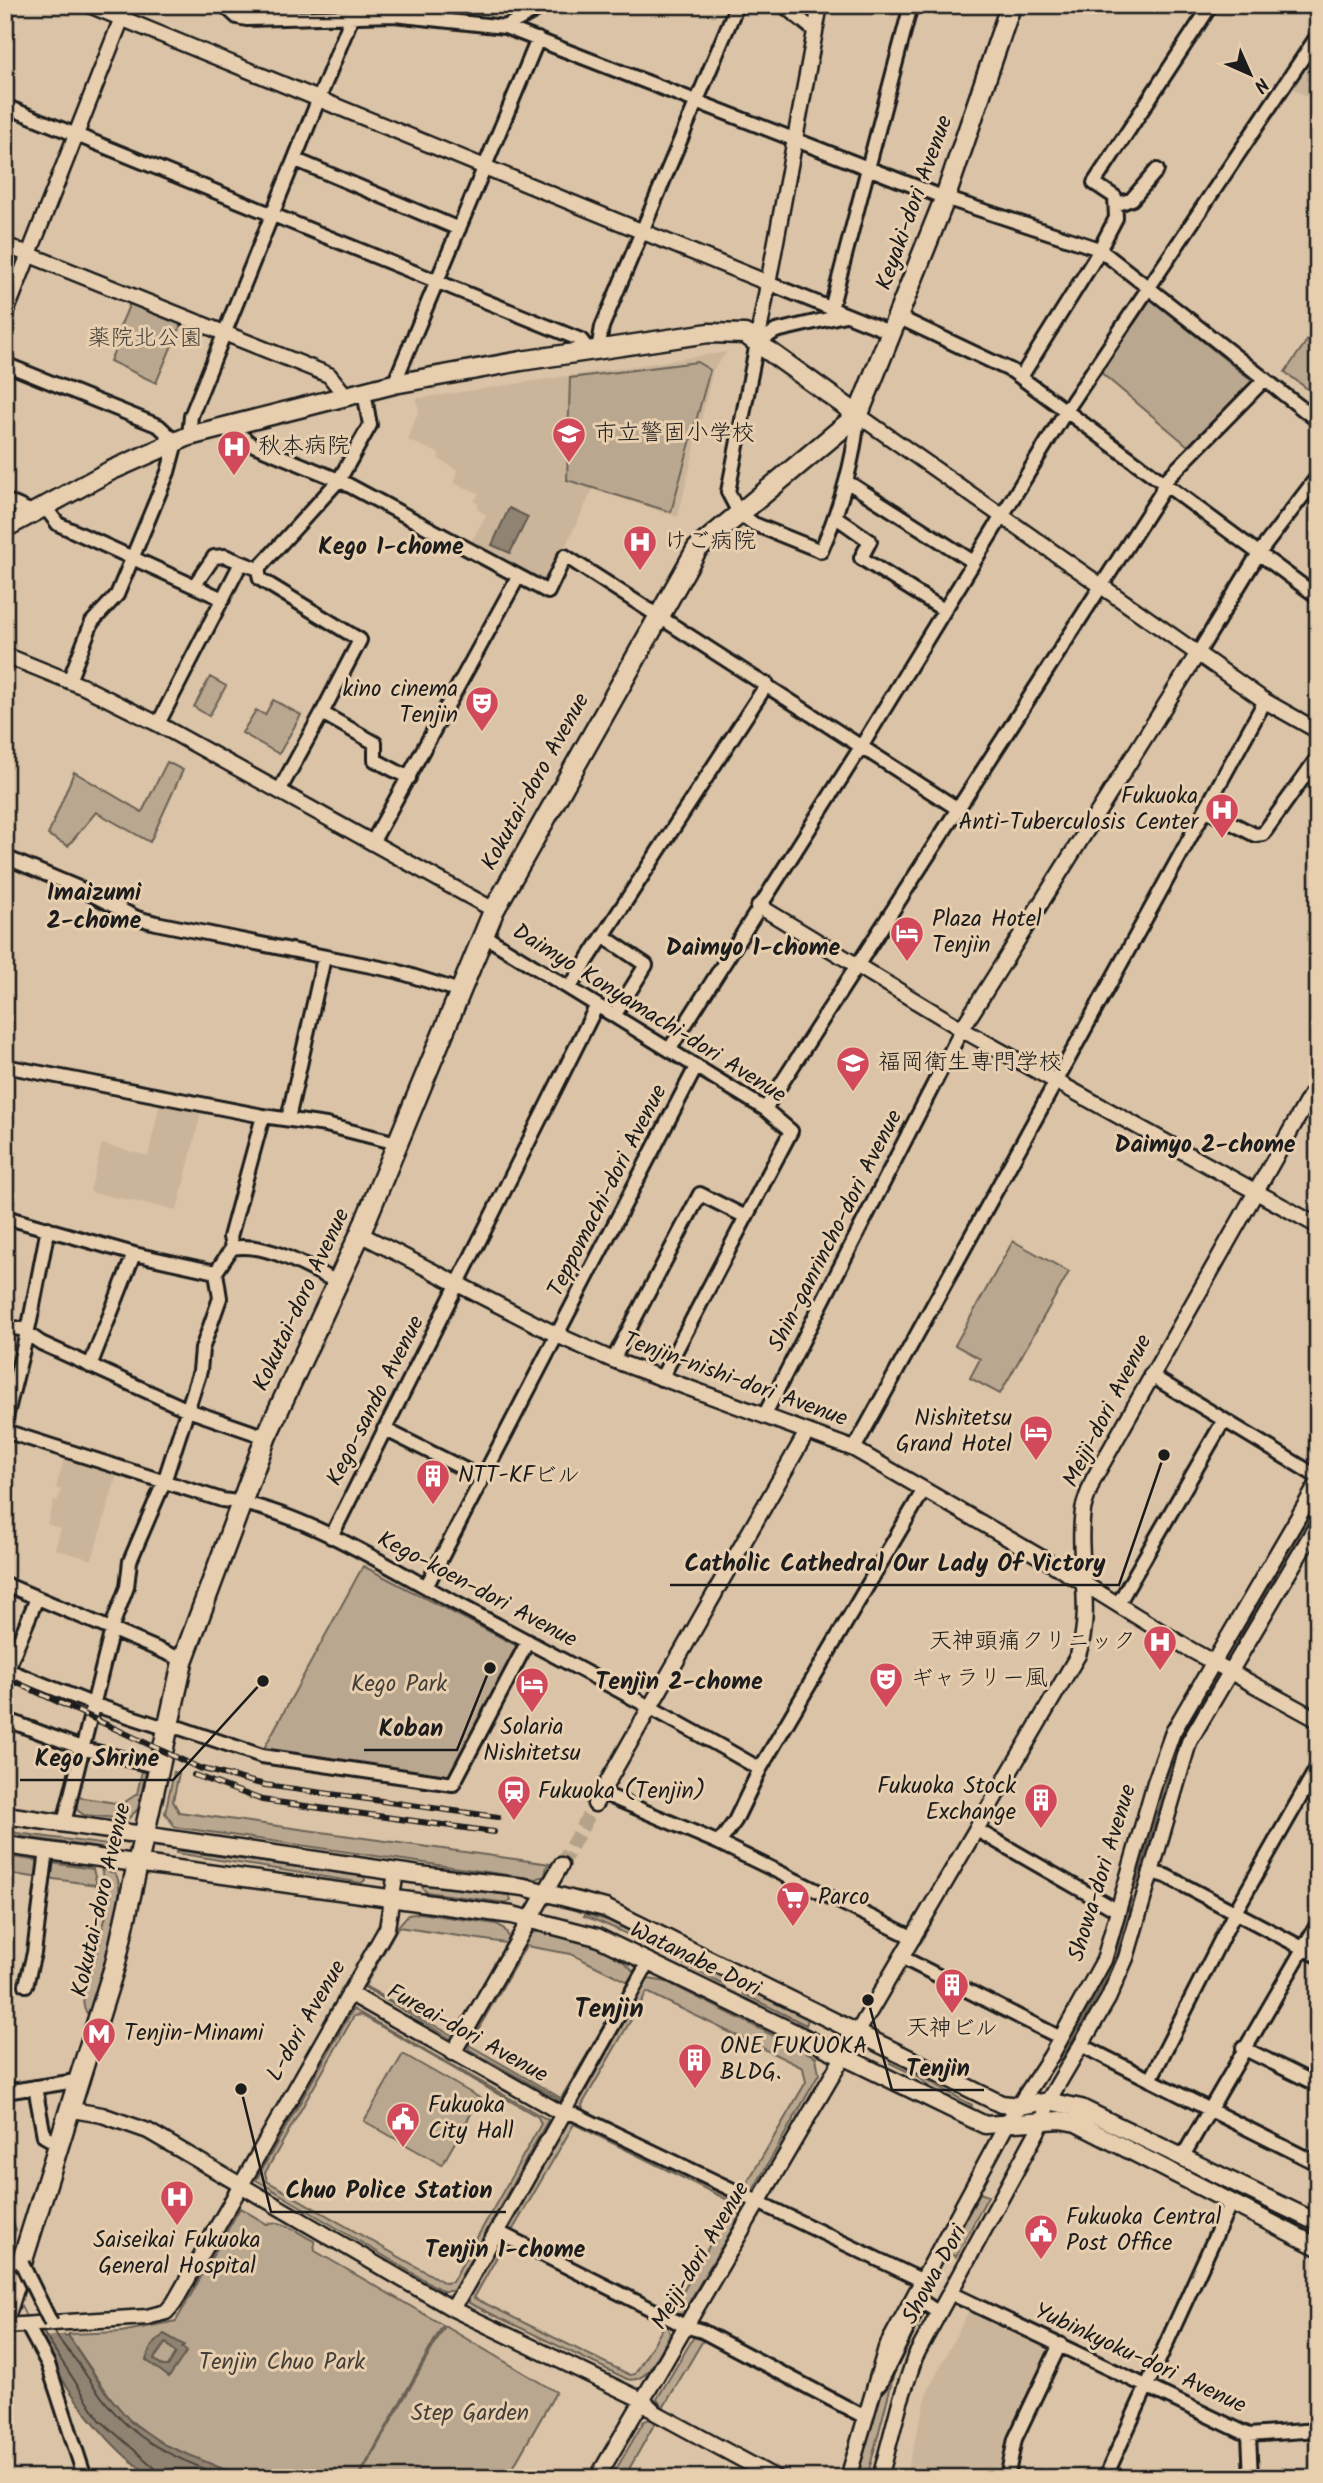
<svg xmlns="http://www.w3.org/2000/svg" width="1323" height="2483" viewBox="0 0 1323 2483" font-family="Kalam,'Klee One',sans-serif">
<rect width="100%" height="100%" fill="#dac3a6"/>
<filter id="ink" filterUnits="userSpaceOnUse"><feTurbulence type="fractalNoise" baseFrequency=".0143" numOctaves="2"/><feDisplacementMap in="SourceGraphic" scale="14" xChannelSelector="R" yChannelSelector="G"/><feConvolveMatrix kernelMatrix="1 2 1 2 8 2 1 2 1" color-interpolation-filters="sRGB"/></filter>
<g filter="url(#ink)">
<!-- built -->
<path fill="#cab59b" d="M1318,50V104L1293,88Z
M727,352L713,370L678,517L593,489L547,584L470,544L486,515L477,509L479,504L474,501L479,493L454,483L457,470L439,459L438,453L408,440L419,409L415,399Z
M161,1099L202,1109L177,1210L90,1192L102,1144L148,1156Z
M65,1455L118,1471L92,1560L55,1549L61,1529L47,1524L54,1500L58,1501L61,1490L56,1488Z
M969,2310L1048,2348L1050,2353L1011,2432L1001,2478H905L928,2391Z"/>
<!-- green -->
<path fill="#baa78f" stroke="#6b6256" stroke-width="2" fill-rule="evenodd" d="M1149,298L1252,381L1188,446L1099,371Z
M130,303L181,324L156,383L110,361L117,344L113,343Z
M1318,325V397L1285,372Z
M697,362L710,370L671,512L567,480L570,378Z
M210,677L226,686L209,716L194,707Z
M273,700L301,715L279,754L242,733L256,710L265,715Z
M167,762L183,770L150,842L96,812L68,846L48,835L74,772L142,812Z
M1013,1241L1069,1272L1000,1394L970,1378L980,1359L955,1345Z
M5,1331L18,1334L22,1339L5,1409Z
M1318,1501V1507L1242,1639L1239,1637Z
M363,1566L521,1648L451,1782L262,1752Z
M1200,1700L1182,1738L1134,1891L1180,1737Z
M88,1755L146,1771L138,1809L128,1819L84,1815L77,1810V1797L122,1804L137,1794L142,1771L90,1758L86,1761Z
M174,1772L179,1773L173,1801L179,1812L550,1864L547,1866L545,1876L536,1879L175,1827L165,1813Z
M5,1829L17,1833L108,1845L107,1849L5,1834Z
M176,1850L364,1876L365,1880L362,1883L176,1853Z
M5,1856L40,1861L41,1878L5,1873Z
M51,1863L93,1869L97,1885L46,1878Z
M101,1869L115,1873C131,1894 96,1984 90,2012L87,2013C71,1997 113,1899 101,1869ZM106,1893L111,1894L95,1961L90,1959Z
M427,1883L509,1895L511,1900L507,1903L426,1892L422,1887Z
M1131,1900L1133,1901L1113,1968L1061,2061L1059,2060L1111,1967Z
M420,1913L496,1924C505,1927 510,1935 509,1945L453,2040L364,1987L398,1926L408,1915ZM398,1927L506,1943L453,2036L365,1986Z
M586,1914L609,1921L727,1979L724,1985C677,1962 633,1933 584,1916Z
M534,1932C556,1930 628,1954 635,1975L564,2102L470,2050L466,2044L523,1942ZM526,1946L571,1954L630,1983L561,2098L469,2045Z
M649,1979L667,1982L816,2057L819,2074L752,2192L574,2107L634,2004L640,1986ZM647,1992L803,2068L806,2082L744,2188L583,2109L582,2105Z
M746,1988L808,2019L806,2025L743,1994Z
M353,2009L548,2120L453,2291H443L256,2180ZM361,2015L538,2117L541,2124L452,2282L445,2283L267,2181L265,2173L354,2016Z
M403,2054L480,2098L442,2165L364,2121Z
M892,2060C920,2073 944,2091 972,2105L971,2108L934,2091L919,2077L890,2063Z
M572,2118L743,2202L741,2214L682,2314H670L734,2203L574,2124L512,2231L513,2235L508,2231L566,2123Z
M980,2193L988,2196L956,2257L948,2253Z
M240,2208L267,2224C282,2217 300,2235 314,2241L315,2251L443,2325L358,2478H245L161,2444L122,2414L69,2337V2334L121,2332L176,2321Z
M502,2242L508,2245L503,2246L474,2298L630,2375L635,2374L666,2323L670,2334C660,2350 649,2385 627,2379L469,2303V2297Z
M445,2326L556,2392L507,2478H359Z
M695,2335L705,2337L663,2408L657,2399Z
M898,2358L867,2478H857L887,2368Z
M650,2419L656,2421L624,2478H611L644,2421Z"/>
<!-- water -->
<path fill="#918372" stroke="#625a50" stroke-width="2" fill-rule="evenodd" d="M509,508L528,517L510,553L492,545Z
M5,2190L13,2223L65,2336L68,2335L103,2389L131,2422L165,2445L245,2478C228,2478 167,2482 154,2476C99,2451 20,2323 6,2265C0,2242 5,2212 5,2190Z
M164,2334L184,2345L182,2348L187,2351L169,2377L146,2360L151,2347ZM166,2343L176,2353L168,2366H163L154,2359Z"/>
<!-- pier -->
<path fill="#dac3a6" d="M18,2226L67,2334L36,2338L5,2267Z"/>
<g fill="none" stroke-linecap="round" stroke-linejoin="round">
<!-- shore -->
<path stroke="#4b453e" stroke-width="2" d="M43,2332L100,2420L157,2470L159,2478
M55,2332C60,2344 72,2354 80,2366C126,2437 150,2447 226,2478"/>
<!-- tertiary-tunnel -->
<path stroke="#b4a28a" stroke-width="14" stroke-dasharray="14 7" stroke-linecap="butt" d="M561,1865L595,1804"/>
<!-- minor casing -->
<g stroke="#1c1c1c" stroke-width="18">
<path id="minor" d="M224,5L237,17L247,19L394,15L505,27L545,5
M783,5L815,31
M505,27L945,198L1099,249L1318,421
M5,106L581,340L590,352
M296,160L459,229
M1116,205L1132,199L1157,170
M768,283L892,333
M831,309L911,5
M845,315L776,331L757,343L728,492L739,513L754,524L821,551C840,508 854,462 858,415
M898,317L1012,371L1318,597
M598,350L602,327L737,5
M5,364L159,426L176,442L168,472L117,595L92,622L69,681
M1021,377L1094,260L1116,218L1115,197L1094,183L1211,5
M394,384L538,39
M228,425L251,444L339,480L548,592L565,556L958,809
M189,436L191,416L353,14
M846,481L972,561
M5,500L32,512
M44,506L58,524L194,586L214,557L225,556L258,569L339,480L370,425L364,392
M836,517L870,541L861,558L944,610
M258,569L260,579L360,640L322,713
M194,586L223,599
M1198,653L1259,553L1318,476
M158,724L241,563
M279,791L322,713L375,743V760L409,778
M1206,810L1255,835L1263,834L1318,757
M373,841L518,577
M5,857L79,888L137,918L156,923L396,971L460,991
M483,935L765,1109L791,1131L661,1379
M603,936L646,965L614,1016
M570,987L767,684
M669,1050L861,747L1066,411L1318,35
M5,1066L263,1116L326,1125L397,1143
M765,1109L1161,493L1163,483L1265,379
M288,1119L324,958
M5,1217L134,1254L216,1272
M232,1248L230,1237L263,1116
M232,1248C266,1241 307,1268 338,1282
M216,1272L232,1248
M5,1327L21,1329L41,1343L188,1410L266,1437
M613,1360L700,1194L746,1217
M90,1366L134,1254
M1150,1375L1318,1477
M764,1416L963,1027
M5,1422L30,1321L48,1228
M384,1429L482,1478
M5,1431L222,1500C294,1507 382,1563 446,1598C551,1654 657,1709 760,1769
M854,1449L1265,701
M331,1537L597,1005
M5,1584L183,1660
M426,1587L696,1067
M1118,1604L1224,1420
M5,1669L95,1705L168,1729L180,1728L262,1756L453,1784L528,1641
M7,1670L37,1598
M5,1719L84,1749L159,1767
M602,1793L719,1843L914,1938
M64,1823L114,1621L127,1587L130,1561L164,1482L200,1371L202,1349L220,1298L216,1272
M977,1830L1118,1911
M719,1843L735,1821L760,1769L923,1491
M1150,1872L1166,1876L1318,1956
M903,1958L1061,2038
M26,1985L34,1953L47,1850
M1081,2045L1318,2164
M1243,2048L1318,2085
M1150,2080L1235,1912L1318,1766
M35,2087L44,2136L60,2145
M5,2092L82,2080
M563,2114H574L921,2280
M563,2114L648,1963
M1183,2156L1318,1923
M496,2231L685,2326L702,2331L863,2416L869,2406
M950,2293L1249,2435L1318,2430
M27,2325L48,2364L85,2478
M880,2384L921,2301L939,2313
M1249,2435L1251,2478
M1007,2478L1015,2439L1060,2344
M1105,2478L1230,2204"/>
</g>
<!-- tertiary casing -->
<g stroke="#1c1c1c" stroke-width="19">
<path id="tertiary" d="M89,5L768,283
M5,245L329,375L346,396
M5,315L127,5
M757,343L820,5
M858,415L1265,701L1318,731
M5,655L84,687L158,724L494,910
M759,906L970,1034L1318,1226
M963,1027L1198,653
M360,1234L557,1335L613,1360L854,1449L1054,1565L1191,1650L1318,1720
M718,1587L807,1432
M595,1804L715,1593
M349,1993L563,2114L453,2309
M453,2053L561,1865
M72,2110L102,2115L148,2131L453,2309L642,2400L656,2413L776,2478
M5,2326L147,2317L166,2312L174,2303L387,1928L396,1872
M597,2478L1078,1655C1094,1608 1076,1559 1083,1510C1085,1500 1090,1489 1093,1480L1318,1082
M848,2478L886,2348L1008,2122L1051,2056L1104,1960L1155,1782L1173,1732L1318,1483
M880,2478L900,2402L915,2357L1043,2121L1048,2101L1108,1999L1126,1958L1189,1742L1318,1523"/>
</g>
<!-- secondary casing -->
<g stroke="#1c1c1c" stroke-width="21">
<path id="secondary" d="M5,1815L419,1875L524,1887L605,1908L1001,2104L1021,2106L1048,2101L1081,2108L1318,2223
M5,1845L512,1915L597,1937L985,2125L1060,2120L1076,2123L1318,2247"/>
</g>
<!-- primary casing -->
<g stroke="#1c1c1c" stroke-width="23">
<path id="primary" d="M5,528L110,471L189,436L394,384L521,361L709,333L745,334L858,415"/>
</g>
<!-- trunk casing -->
<g stroke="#1c1c1c" stroke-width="24">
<path id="trunk" d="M5,2316L115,1965L183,1660L266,1437L360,1234L494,910L697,549L858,415L945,198L1011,5"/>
</g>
<!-- minor -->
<use href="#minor" stroke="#e6ceaf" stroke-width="12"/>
<!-- tertiary -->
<use href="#tertiary" stroke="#e6ceaf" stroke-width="14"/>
<!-- secondary -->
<use href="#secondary" stroke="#e6ceaf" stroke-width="16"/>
<!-- primary -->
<use href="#primary" stroke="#e6ceaf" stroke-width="18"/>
<!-- trunk -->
<use href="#trunk" stroke="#e6ceaf" stroke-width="19"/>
<!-- rail casing -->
<g stroke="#1c1c1c" stroke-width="6">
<path id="rail" d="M5,1677L199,1768L265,1785L498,1817
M194,1775L262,1800L494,1832"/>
</g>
<!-- rail -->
<use href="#rail" stroke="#e6ceaf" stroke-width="3.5" stroke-dasharray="10" stroke-linecap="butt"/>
<!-- minor-bridge casing -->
<g stroke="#1c1c1c" stroke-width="18" stroke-linecap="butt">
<path id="minor-bridge" d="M22,2264L51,2323"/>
</g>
<!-- minor-bridge -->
<use href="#minor-bridge" stroke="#e6ceaf" stroke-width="12"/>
</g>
</g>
<!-- icons -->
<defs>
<g id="school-pin" transform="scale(1.75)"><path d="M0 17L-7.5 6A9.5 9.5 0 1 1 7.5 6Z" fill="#d1495b" stroke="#e6ceaf"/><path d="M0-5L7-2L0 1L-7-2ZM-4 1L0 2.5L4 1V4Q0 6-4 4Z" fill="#fff"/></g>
<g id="hospital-pin" transform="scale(1.75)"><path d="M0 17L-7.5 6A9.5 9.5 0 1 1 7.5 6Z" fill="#d1495b" stroke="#e6ceaf"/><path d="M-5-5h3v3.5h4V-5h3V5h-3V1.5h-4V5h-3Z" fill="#fff"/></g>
<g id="theatre-pin" transform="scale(1.75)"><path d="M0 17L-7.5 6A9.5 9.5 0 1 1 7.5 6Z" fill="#d1495b" stroke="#e6ceaf"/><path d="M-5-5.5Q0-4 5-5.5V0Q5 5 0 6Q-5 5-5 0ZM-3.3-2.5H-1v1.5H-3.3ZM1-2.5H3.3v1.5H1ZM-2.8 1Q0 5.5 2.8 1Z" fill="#fff"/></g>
<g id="hotel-pin" transform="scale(1.75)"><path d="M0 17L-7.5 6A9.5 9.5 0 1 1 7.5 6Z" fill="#d1495b" stroke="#e6ceaf"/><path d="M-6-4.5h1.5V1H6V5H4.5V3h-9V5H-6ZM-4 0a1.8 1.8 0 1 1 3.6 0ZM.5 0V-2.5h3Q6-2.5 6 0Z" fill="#fff"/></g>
<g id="university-pin" transform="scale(1.75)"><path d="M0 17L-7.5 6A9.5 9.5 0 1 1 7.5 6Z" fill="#d1495b" stroke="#e6ceaf"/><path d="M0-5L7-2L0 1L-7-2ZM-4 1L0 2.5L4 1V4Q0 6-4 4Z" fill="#fff"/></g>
<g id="building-pin" transform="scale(1.75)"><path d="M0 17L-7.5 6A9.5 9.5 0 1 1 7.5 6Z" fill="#d1495b" stroke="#e6ceaf"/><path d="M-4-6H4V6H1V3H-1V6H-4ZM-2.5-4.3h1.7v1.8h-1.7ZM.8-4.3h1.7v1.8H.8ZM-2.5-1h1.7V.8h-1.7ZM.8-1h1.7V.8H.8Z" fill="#fff"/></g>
<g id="station-pin" transform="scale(1.75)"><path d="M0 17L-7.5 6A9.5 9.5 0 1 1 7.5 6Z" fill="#d1495b" stroke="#e6ceaf"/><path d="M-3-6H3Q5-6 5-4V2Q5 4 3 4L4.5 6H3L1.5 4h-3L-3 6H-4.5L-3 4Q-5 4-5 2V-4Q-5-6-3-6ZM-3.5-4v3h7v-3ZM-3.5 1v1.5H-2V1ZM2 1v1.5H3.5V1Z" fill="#fff"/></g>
<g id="supermarket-pin" transform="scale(1.75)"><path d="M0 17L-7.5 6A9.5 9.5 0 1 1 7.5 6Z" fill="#d1495b" stroke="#e6ceaf"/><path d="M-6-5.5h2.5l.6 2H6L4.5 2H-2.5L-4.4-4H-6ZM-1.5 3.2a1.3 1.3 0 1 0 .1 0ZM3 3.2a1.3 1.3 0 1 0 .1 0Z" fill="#fff"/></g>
<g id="metro-pin" transform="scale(1.75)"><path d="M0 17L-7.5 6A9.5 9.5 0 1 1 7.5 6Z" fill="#d1495b" stroke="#e6ceaf"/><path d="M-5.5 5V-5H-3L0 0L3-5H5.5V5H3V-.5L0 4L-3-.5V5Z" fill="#fff"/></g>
<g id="civic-pin" transform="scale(1.75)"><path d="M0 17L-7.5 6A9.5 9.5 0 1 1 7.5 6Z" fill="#d1495b" stroke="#e6ceaf"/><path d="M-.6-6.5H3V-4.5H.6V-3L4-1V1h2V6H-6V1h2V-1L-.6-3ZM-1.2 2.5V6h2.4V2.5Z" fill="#fff"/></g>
</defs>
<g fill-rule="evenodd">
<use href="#school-pin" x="569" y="434"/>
<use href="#hospital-pin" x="234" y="447"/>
<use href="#hospital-pin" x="640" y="542"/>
<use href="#theatre-pin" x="482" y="703"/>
<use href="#hospital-pin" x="1222" y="810"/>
<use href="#hotel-pin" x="907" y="933"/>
<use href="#university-pin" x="853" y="1063"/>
<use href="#hotel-pin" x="1036" y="1432"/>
<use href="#building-pin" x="433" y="1476"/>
<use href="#hospital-pin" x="1160" y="1642"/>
<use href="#theatre-pin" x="886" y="1679"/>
<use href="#hotel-pin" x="532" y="1684"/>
<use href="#station-pin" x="514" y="1792"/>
<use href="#building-pin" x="1041" y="1800"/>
<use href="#supermarket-pin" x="793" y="1898"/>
<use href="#building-pin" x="952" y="1985"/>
<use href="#metro-pin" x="99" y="2034"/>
<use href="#building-pin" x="695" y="2060"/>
<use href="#civic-pin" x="403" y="2119"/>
<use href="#hospital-pin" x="177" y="2197"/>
<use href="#civic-pin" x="1041" y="2231"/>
</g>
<g text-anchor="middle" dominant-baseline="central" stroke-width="6" stroke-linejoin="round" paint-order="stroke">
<!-- street labels -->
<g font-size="23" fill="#1c1c1c" stroke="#e6ceaf">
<text transform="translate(915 203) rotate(-70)">Keyaki-dori Avenue</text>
<text transform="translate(536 782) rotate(-61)">Kokutai-doro Avenue</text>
<text transform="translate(649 1014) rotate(32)">Daimyo Konyamachi-dori Avenue</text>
<text transform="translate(608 1191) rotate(-63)">Teppomachi-dori Avenue</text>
<text transform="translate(836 1231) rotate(-63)">Shin-ganrincho-dori Avenue</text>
<text transform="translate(302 1300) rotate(-65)">Kokutai-doro Avenue</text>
<text transform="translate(735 1380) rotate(20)">Tenjin-nishi-dori Avenue</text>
<text transform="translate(376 1401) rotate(-63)">Kego-sando Avenue</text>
<text transform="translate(1108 1411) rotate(-63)">Meiji-dori Avenue</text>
<text transform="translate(477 1590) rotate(28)">Kego-koen-dori Avenue</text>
<text transform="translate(1103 1873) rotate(-73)">Showa-dori Avenue</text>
<text transform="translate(102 1900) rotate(-77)">Kokutai-doro Avenue</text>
<text transform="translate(695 1960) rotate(26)">Watanabe Dori</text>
<text transform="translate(307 2021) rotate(-60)">L-dori Avenue</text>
<text transform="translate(467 2034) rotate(29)">Fureai-dori Avenue</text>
<text transform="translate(701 2256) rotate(-59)">Meiji-dori Avenue</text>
<text transform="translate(935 2275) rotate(-61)">Showa Dori</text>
<text transform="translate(1140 2359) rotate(25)">Yubinkyoku-dori Avenue</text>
</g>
<!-- park labels -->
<g font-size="23" fill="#443f39" stroke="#e6ceaf">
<text x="145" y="339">薬院北公園</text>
<text x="399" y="1685">Kego Park</text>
<text x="282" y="2363">Tenjin Chuo Park</text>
<text x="470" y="2414">Step Garden</text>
</g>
<!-- poi labels -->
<g font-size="23" fill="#1c1c1c" stroke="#e6ceaf" text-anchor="start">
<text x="594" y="434">市立警固小学校</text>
<text x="258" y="447">秋本病院</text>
<text x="664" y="542">けご病院</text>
<text x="458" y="690" text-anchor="end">kino cinema<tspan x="458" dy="26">Tenjin</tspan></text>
<text x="1198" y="797" text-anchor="end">Fukuoka<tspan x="1198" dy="26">Anti-Tuberculosis Center</tspan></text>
<text x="932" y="920">Plaza Hotel<tspan x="932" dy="26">Tenjin</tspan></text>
<text x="878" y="1063">福岡衛生専門学校</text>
<text x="1012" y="1419" text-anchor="end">Nishitetsu<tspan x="1012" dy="26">Grand Hotel</tspan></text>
<text x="458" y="1476">NTT-KFビル</text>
<text x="1136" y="1642" text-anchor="end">天神頭痛クリニック</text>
<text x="910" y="1679">ギャラリー風</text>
<text x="532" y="1728" text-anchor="middle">Solaria<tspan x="532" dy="26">Nishitetsu</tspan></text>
<text x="1016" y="1787" text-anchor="end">Fukuoka Stock<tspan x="1016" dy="26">Exchange</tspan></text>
<text x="538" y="1792">Fukuoka (Tenjin)</text>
<text x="818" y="1898">Parco</text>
<text x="952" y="2029" text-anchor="middle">天神ビル</text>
<text x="124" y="2034">Tenjin-Minami</text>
<text x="720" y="2047">ONE FUKUOKA<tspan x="720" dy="26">BLDG.</tspan></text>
<text x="428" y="2106">Fukuoka<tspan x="428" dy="26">City Hall</tspan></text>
<text x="1066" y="2218">Fukuoka Central<tspan x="1066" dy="26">Post Office</tspan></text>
<text x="177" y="2241" text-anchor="middle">Saiseikai Fukuoka<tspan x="177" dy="26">General Hospital</tspan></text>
</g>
<!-- neighbourhood labels -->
<g font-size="24" font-weight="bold" fill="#1c1c1c" stroke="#e6ceaf">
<text x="391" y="547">Kego 1-chome</text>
<text x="94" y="893">Imaizumi<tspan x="94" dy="28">2-chome</tspan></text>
<text x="753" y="948">Daimyo 1-chome</text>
<text x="1205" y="1145">Daimyo 2-chome</text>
<text x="679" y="1682">Tenjin 2-chome</text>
<text x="505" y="2250">Tenjin 1-chome</text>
</g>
<!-- quarter labels -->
<g font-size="26" font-weight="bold" fill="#1c1c1c" stroke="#e6ceaf">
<text x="609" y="2010">Tenjin</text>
</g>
</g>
<!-- callouts -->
<path fill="none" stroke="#1c1c1c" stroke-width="2.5" d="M1164 1455L1119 1585H670M490 1668L457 1750H364M263 1681L173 1780H20M868 2000L892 2090H984M241 2089L271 2212H506"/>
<g fill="#1c1c1c" stroke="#e6ceaf" stroke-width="2.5">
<circle cx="1164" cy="1455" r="7"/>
<circle cx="490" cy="1668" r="7"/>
<circle cx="263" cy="1681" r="7"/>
<circle cx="868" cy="2000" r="7"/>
<circle cx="241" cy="2089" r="7"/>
</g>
<g font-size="24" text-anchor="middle" font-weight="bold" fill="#1c1c1c" stroke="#e6ceaf" stroke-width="6" stroke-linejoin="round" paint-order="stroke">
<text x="895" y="1571">Catholic Cathedral Our Lady Of Victory</text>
<text x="411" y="1736">Koban</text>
<text x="97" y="1766">Kego Shrine</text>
<text x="938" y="2076">Tenjin</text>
<text x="389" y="2198">Chuo Police Station</text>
</g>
<!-- margin -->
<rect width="1323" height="2483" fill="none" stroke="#e6ceaf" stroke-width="28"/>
<rect x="14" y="14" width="1295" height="2455" fill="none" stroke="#1c1c1c" stroke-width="2.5" filter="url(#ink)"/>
<!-- north arrow -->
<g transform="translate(1250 74) rotate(135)" stroke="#e6ceaf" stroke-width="5" paint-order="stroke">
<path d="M0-5L12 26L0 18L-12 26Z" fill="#1c1c1c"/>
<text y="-10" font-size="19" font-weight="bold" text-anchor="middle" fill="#1c1c1c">N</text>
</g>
</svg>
